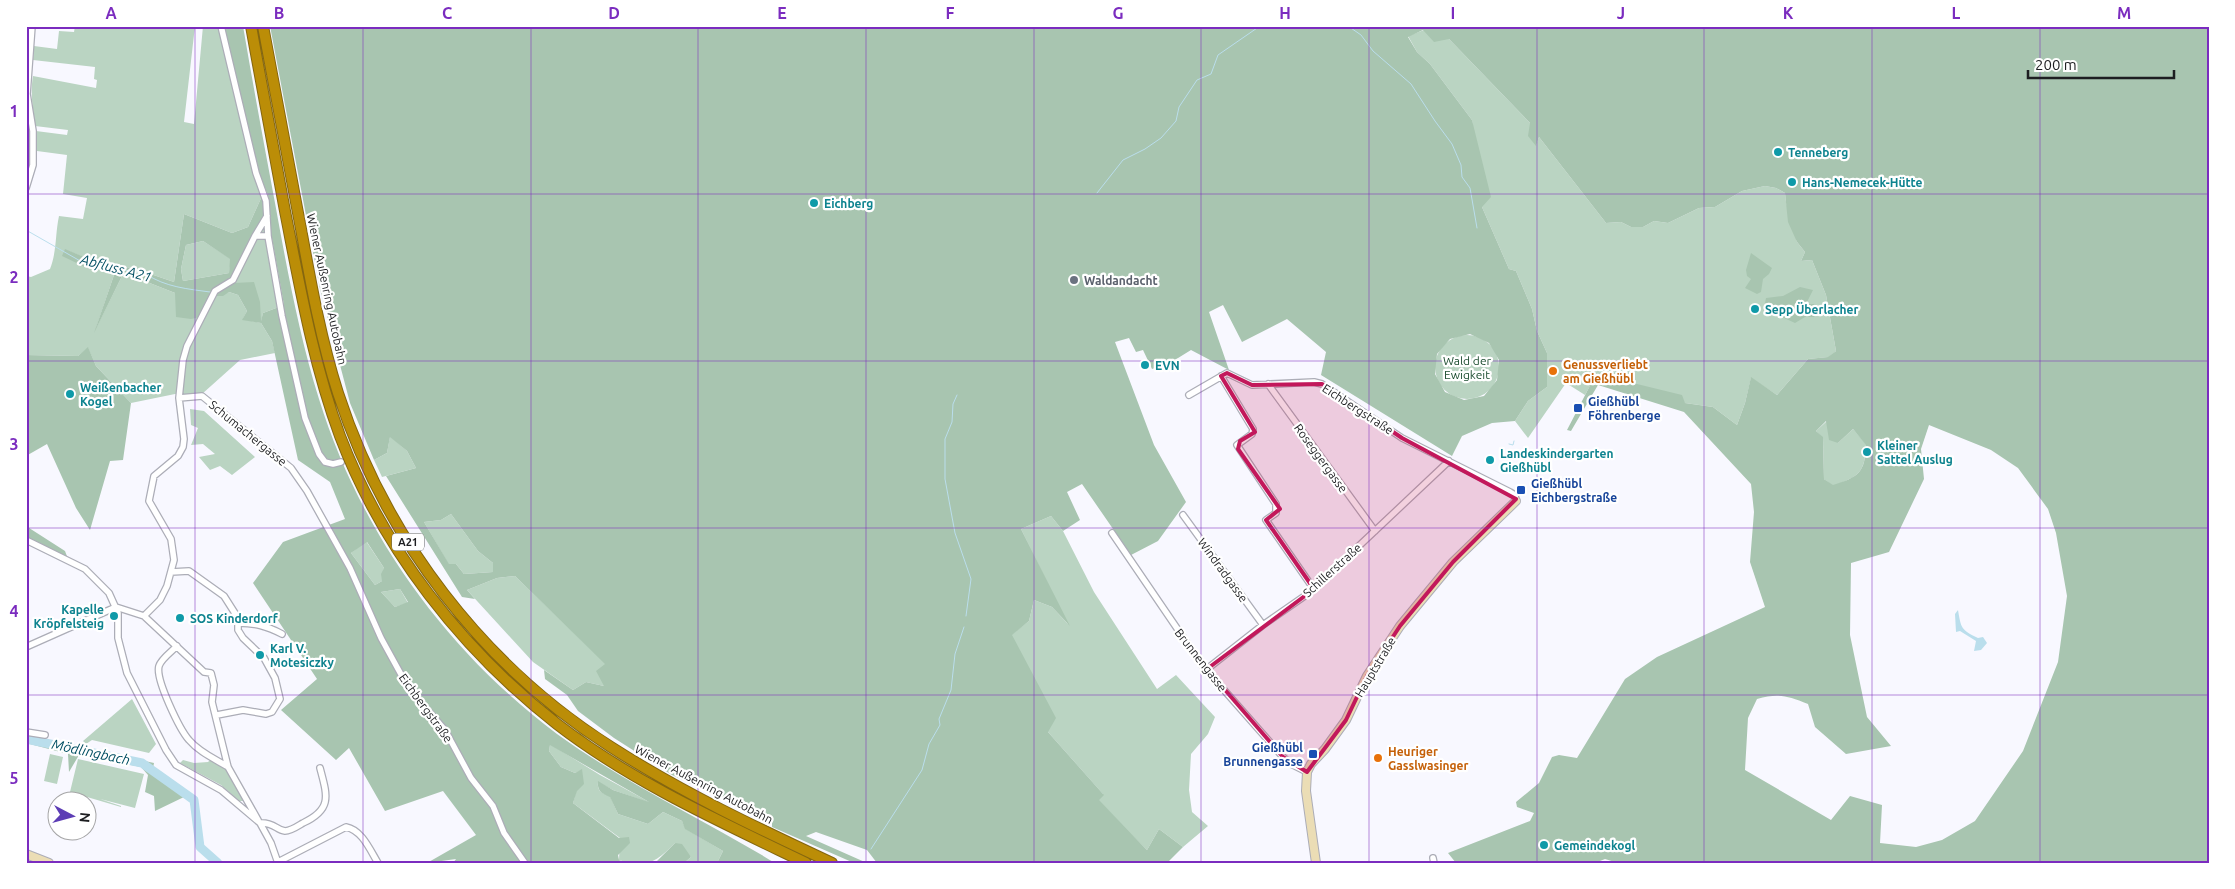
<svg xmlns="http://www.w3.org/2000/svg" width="2235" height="889" viewBox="0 0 2235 889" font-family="Ubuntu,sans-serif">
<rect width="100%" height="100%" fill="#f8f8ff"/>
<!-- green -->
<path fill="#bad4c2" d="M75,26H195L184,122L194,124L203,26H224L262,196L248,227L232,233L184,214L174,282L133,268L101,264L66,250L87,268L109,270L114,275L96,328L122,276L137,278L175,293L214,296L229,292L238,295L247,311L243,319L261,323L233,278L264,215H270L271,233L284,305L263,313L261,323L272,341L275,353L240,360L202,394H175L131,403L96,366L88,348L78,356L26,355V276L31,277L50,269C57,251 55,235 59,216L83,219L87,198L63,194L67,155L37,151L36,131L67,135L68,130L35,126C33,108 30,94 33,76L96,88L97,80L94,79L95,67L33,60L34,46L57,49L59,31L74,32Z
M1424,30L1449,39L1530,123L1536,145L1539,137L1606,223L1621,222L1631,227H1643L1654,221L1668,223L1699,208L1715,207L1742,191L1765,186L1776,188L1785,193L1786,202L1797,242L1805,252L1801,261L1812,260L1826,295L1836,351L1829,357L1808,359L1777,395L1751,378L1745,403L1737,425L1713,407L1685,403L1596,375L1585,395L1566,383L1528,438L1515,421L1528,401L1547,387V353L1537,331L1532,309L1516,271L1509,269L1482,207L1472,120L1430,64L1417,52L1408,36Z
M203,241L231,259L229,273L183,281L181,269L186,245Z
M1435 367a32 32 0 1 1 64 0a32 32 0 1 1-64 0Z
M190,409L204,411L255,457L232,475L220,466L210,470L199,457L215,454L203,444L191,445L198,428L191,425Z
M1827,421L1838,443L1853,429L1866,444C1865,473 1859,476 1833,486L1824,479L1823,438L1816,431Z
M390,436L407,451L416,468L382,477L374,460L387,453Z
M451,514L478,551L493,563V572L464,574L456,564L449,565L424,522L441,520Z
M1051,516L1063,531L1094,592L1157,689L1176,675L1215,717L1208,734L1191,754L1189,790L1192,812L1208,826L1183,847L1159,829L1147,850L1098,800L1103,794L1048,732L1011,635L1029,621L1034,600L1052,607L1068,624L1021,529Z
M366,541L384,568L382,581L375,585L351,553Z
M515,576L606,664L604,686L586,682L573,690L533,662L467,590L497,578Z
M400,589L408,603L395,607L381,592Z
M132,699L156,744L149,753L92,740L86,744L83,741Z
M550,744L600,775L653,804L613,790L598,782C597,791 601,793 610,796L618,814L648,824L663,812L682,821L686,829L723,851L717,863H684L691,857L675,843C656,862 647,869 619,860L620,838L573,803L582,770L575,773L561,767L549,751Z
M50,754L63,757L57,784L44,781Z
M78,759L144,774L135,808L100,799L121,806V807L70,792Z
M211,759L224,766L246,801H239L221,785L180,763L183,760L194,763L208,762Z"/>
<!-- forest -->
<path fill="#a8c5b0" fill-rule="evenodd" d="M224,26H243C253,85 264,144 275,203C287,269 299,335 319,399C360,532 446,651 557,734C626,784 703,819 775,863H717L723,851L685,829L682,821L663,812L648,824L618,814L610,797C601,793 597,791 598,781L613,790L649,802L550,745L549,751L561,767L575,773L582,769L584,784L577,791L573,803L619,838L629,837L630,843L618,855L619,860L626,863H453L456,859L427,863L476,835L443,791L385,811L349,748L336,760L281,710L317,679L253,583L283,542L345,519L330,482L298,460L272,341L261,323L242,320L247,311L238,295L229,292L223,296H214L205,316L191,319L176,317L175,293L137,278L122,276L94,333L114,275L109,270L87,268L62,256L65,249L101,264L133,268L174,282L184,214L232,233L248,227L262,196L265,204L264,215L233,278L234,283L254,282L260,302L261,321L263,313L284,305L271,233L268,195L259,175ZM203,241L230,259L229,273L183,281L181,269L186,245ZM367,542L384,568L381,574L382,581L375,585L351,553ZM400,589L408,602L395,607L381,592Z
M270,26H2209V863H1618L1605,859L1595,863H1456L1448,853L1530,821L1534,813L1517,807L1516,802L1539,783L1552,757L1559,755L1577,758L1625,679L1657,657L1765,607L1750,562L1754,512L1751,484L1684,412L1598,385L1571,431L1567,430L1596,374L1682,395L1685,403L1713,407L1737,425L1745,403L1751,377L1777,395L1808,359L1828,357L1836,351L1826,295L1812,260L1801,261L1805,252L1797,242L1788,222L1785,193L1776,188L1765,186L1742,191L1715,207L1699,208L1668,223L1654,221L1643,227H1631L1621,222L1606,223L1539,137L1536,146L1528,136L1530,123L1449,39L1434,42L1423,30L1408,37L1417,52L1430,64L1472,120L1491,197L1482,207L1509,269L1516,271L1532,309L1537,331L1547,353V387L1528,401L1515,421L1492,423L1462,436L1452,456L1321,375L1326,352L1287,319L1242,342L1223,305L1209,312L1229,370L1191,350L1170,363L1152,369L1143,350L1136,352L1129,338L1115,342L1154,445L1186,502L1158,541L1131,555L1082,484L1067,492L1080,520L1063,531L1051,516L1021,529L1070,626L1052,607L1034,600L1029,621L1012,635L1056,718L1048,732L1104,795L1099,800L1147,850L1159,829L1183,847L1167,863H877L867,850L816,832L806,836L867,863H854L772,827V820L753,809L746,810L672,775L614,738L578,711L567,695L545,679L544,670L573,690L586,682L604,686L596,671L605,664L515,576L497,578L467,590L475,599L462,597L386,476L416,468L407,451L390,437L387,453L374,460L350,403L320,289ZM1470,334L1489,343L1499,360L1497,380L1484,396L1464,400L1445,392L1435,374L1437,354L1450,339ZM1826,421L1829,440L1838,443L1853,429L1866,445C1865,472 1859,477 1833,485L1824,479L1823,437L1816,431ZM1929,425L1991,450L2018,468L2048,509L2056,533L2067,596L2058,662L2023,751L1975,821L1942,840L1916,847L1880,843L1882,805L1850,796L1831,820L1745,770L1748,718L1757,699C1779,693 1787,696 1808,704L1815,727L1846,754L1891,746L1867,717L1850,635L1851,563L1889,552L1924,479L1921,449ZM451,514L478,551L493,563V572L464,574L456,564H449L424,522L441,520Z
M1751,253L1772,268L1769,274L1763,279L1761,292L1757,294L1745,288L1751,279L1747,276L1746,270Z
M1800,287L1813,290L1806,304H1816L1817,317H1805L1795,323L1782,317L1765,303L1766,298L1783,296Z
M88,347L96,366L131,403L123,460L110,461L90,530L76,508L47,444L26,456V355L78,356Z
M26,526L65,551L68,559L50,550L26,545Z
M26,735L154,763L152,773L184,797L155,811L154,796L145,792L148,775L141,767L79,755L69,772L68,754L26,743Z
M675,843L682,844L691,857L684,863H652L657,861Z"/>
<!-- water -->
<path fill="#badeec" d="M1958,610C1961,628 1961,630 1978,638L1983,637L1987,643L1981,650L1974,651L1976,641L1960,631L1956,632L1955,614Z"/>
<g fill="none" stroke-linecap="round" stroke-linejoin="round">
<!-- stream -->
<path stroke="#badeec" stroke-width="1" d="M1348,26L1361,35L1373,51L1411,84L1435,121L1452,144L1461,165L1462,177L1470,188L1477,228
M1097,193L1123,160L1145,149L1161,138L1176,121L1179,107L1197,80L1211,74L1218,55L1260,26
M26,230L82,262L146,274C165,287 188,289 210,292
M957,395L953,404L952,422L945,439V479L955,533L971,579L966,616
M1509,444L1513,445L1514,441
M871,849L922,770L929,744L940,725L939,719L951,690L955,654L964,627"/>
<!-- river -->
<path stroke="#badeec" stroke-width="9" d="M26,739L142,763L194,800L200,847L218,863"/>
<!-- street casing -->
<g stroke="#acadb7" stroke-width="8">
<path id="street" d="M221,26L256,173L266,201L268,236L282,316L305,418L319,454L325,462L333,464L341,462
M26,188L33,165V131L27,94L32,26
M255,236L267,216
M1221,376L1253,429L1252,434L1237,445L1276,504V513L1266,520L1313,588
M1268,384L1375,531
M1189,395L1227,373L1252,385L1314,382L1322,384L1402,438L1510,492L1515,495L1516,501
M179,398L202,396L291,468L307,491L350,568L381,638L409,689L445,730L471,778L493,806L504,833L525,863
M1183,515L1263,625
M1112,533L1202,665L1283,757L1291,764L1307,772
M26,540L85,569L109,593L118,613V638L127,673L166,750L176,765L221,790L260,823L271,843L278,863
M171,572L189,571L224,596L238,618V630L243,638L264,658L275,678L280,699L272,712L266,714L243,710L217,715
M116,607L144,616L204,672L211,673L214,685L212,702L228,767L258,820
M144,616L160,600L167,586L174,560L171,539L149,501L154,476L178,456L183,447L184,439L179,398L183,360L187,346L215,291L233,280L255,236H268
M238,623C255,623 267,626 282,634
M177,646C171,652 161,659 159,666C155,679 180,730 189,740C199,752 215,759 228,767
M26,647L116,607
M1207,669L1263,625L1309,593L1449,461
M26,732L45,735
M260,823C274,822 276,830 285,831C291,831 298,826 303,823C333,809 327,795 320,768
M1433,858L1434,863
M278,862L346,827C362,830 370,850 378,863"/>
</g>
<!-- secondary casing -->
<g stroke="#acadb7" stroke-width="10">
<path id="secondary" d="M26,854L49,863
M1316,863L1306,791L1307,772L1311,764L1325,749L1346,720L1367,676L1400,626L1453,562L1516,501"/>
</g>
<!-- highway casing -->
<g stroke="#846610" stroke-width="12">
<path id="highway" d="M251,26C262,88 274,150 285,211C300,287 313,363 340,436C383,549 462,650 557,724C632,782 721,822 806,863
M263,26C276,94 288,161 301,229C311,284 321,340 338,393C385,538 482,665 611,747C681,792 757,828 832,863"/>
</g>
<!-- street -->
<use href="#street" stroke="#fff" stroke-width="5.5"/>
<!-- secondary -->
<use href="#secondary" stroke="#ebddb5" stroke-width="8"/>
<!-- highway -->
<use href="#highway" stroke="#bb8d07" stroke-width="10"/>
</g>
<!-- marked area -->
<path fill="#c2185b" fill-opacity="0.2" stroke="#c2185b" stroke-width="4" stroke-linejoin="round" d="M1227,373L1252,385L1322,384L1402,438L1516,499L1453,562L1400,626L1367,676L1346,720L1307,772L1283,757L1207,669L1314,589L1266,520L1280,509L1238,449L1240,441L1255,432L1221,376Z"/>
<!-- grid -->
<path fill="none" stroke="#7b2cbf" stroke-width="1" stroke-opacity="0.55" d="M195,26V863M363,26V863M531,26V863M698,26V863M866,26V863M1034,26V863M1201,26V863M1369,26V863M1537,26V863M1704,26V863M1872,26V863M2040,26V863M26,194H2209M26,361H2209M26,528H2209M26,695H2209"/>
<!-- markers -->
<g fill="#0f9aa8" stroke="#fff" stroke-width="2">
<circle cx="1778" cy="152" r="5"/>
<circle cx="1792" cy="182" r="5"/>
<circle cx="814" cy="203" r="5"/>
<circle cx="1755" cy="309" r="5"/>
<circle cx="1145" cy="365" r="5"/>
<circle cx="70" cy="394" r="5"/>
<circle cx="1867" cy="452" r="5"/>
<circle cx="1490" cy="460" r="5"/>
<circle cx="114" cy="616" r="5"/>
<circle cx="180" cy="618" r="5"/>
<circle cx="260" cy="655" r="5"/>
<circle cx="1544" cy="845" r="5"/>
</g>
<circle fill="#6b7280" stroke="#fff" stroke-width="2" cx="1074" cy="280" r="5"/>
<g fill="#e8710a" stroke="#fff" stroke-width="2">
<circle cx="1553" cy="371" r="5"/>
<circle cx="1378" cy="758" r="5"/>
</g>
<g fill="#1a4fb4" stroke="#fff" stroke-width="2">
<rect x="1573" y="403" width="10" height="10" rx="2.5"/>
<rect x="1516" y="485" width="10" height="10" rx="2.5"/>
<rect x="1308" y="749" width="10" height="10" rx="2.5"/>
</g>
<g text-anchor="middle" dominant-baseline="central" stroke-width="4.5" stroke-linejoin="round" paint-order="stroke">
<!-- shield labels -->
<rect fill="#fff" stroke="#616264" stroke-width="1" x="392" y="533.5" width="32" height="17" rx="4"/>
<g font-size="11" font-weight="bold" fill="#1d1e21">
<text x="408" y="542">A21</text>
</g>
<!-- culture labels -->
<g font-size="12" font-weight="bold" fill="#0d838f" stroke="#fff" text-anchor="start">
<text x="1788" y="152">Tenneberg</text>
<text x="1802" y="182">Hans-Nemecek-Hütte</text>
<text x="824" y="203">Eichberg</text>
<text x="1765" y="309">Sepp Überlacher</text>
<text x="1155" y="365">EVN</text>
<text x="80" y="387">Weißenbacher<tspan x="80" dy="14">Kogel</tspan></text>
<text x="1877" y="445">Kleiner<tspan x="1877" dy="14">Sattel Auslug</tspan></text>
<text x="1500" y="453">Landeskindergarten<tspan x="1500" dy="14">Gießhübl</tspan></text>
<text x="104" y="609" text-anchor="end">Kapelle<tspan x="104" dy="14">Kröpfelsteig</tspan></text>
<text x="190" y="618">SOS Kinderdorf</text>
<text x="270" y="648">Karl V.<tspan x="270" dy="14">Motesiczky</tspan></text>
<text x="1554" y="845">Gemeindekogl</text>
</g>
<!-- worship labels -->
<g font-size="12" font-weight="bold" fill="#5b616d" stroke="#fff" text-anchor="start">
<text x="1084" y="280">Waldandacht</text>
</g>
<!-- street labels -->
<g font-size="12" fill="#1d1e21" stroke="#fff">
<text transform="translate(327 289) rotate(78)">Wiener Außenring Autobahn</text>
<text transform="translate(1358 409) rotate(33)">Eichbergstraße</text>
<text transform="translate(248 433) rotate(39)">Schumachergasse</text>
<text transform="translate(1321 458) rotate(54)">Roseggergasse</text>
<text transform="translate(1223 570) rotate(54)">Windradgasse</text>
<text transform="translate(1332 570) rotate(-42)">Schillerstraße</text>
<text transform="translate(1201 660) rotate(52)">Brunnengasse</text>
<text transform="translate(1375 667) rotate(-59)">Hauptstraße</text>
<text transform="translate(426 708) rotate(54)">Eichbergstraße</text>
<text transform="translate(704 784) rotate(28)">Wiener Außenring Autobahn</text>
</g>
<!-- park labels -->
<g font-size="12" fill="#1c4d30" stroke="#fff">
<text x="1467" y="360">Wald der<tspan x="1467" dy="14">Ewigkeit</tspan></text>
</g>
<!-- food labels -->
<g font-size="12" font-weight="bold" fill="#c56008" stroke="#fff" text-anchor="start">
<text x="1563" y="364">Genussverliebt<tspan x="1563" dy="14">am Gießhübl</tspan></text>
<text x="1388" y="751">Heuriger<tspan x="1388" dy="14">Gasslwasinger</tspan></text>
</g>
<!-- transit labels -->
<g font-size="12" font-weight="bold" fill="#164399" stroke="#fff" text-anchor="start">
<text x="1588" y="401">Gießhübl<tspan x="1588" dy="14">Föhrenberge</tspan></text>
<text x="1531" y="483">Gießhübl<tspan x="1531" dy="14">Eichbergstraße</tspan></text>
<text x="1303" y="747" text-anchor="end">Gießhübl<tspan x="1303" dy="14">Brunnengasse</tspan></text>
</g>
<!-- water labels -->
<g font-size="14" font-style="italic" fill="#014e62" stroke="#fff">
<text transform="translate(116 268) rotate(15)">Abfluss A21</text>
<text transform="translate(91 752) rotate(12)">Mödlingbach</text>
</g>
</g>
<!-- border -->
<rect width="2235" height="889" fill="none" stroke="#ffffff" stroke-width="55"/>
<!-- north arrow -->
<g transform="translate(72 816) rotate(96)"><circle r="24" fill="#ffffff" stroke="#a5a5a6"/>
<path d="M0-4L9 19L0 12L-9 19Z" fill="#5d3db5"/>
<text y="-8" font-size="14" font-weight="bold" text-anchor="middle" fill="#1d1e21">N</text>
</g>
<!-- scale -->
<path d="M2028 70v8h146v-8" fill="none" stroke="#1d1e21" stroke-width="2.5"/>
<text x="2035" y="70" font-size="15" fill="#1d1e21" stroke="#ffffff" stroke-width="4" paint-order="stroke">200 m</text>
<rect x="28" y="28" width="2180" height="834" fill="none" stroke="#7b2cbf" stroke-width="2"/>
<g font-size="16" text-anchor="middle" font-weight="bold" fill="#7b2cbf">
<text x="111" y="19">A</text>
<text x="279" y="19">B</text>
<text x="447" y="19">C</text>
<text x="614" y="19">D</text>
<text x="782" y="19">E</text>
<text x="950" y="19">F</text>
<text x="1118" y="19">G</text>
<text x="1285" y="19">H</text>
<text x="1453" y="19">I</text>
<text x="1621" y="19">J</text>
<text x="1788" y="19">K</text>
<text x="1956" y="19">L</text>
<text x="2124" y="19">M</text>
<text x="14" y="117">1</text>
<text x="14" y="283">2</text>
<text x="14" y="450">3</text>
<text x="14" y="617">4</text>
<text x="14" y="784">5</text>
</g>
</svg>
